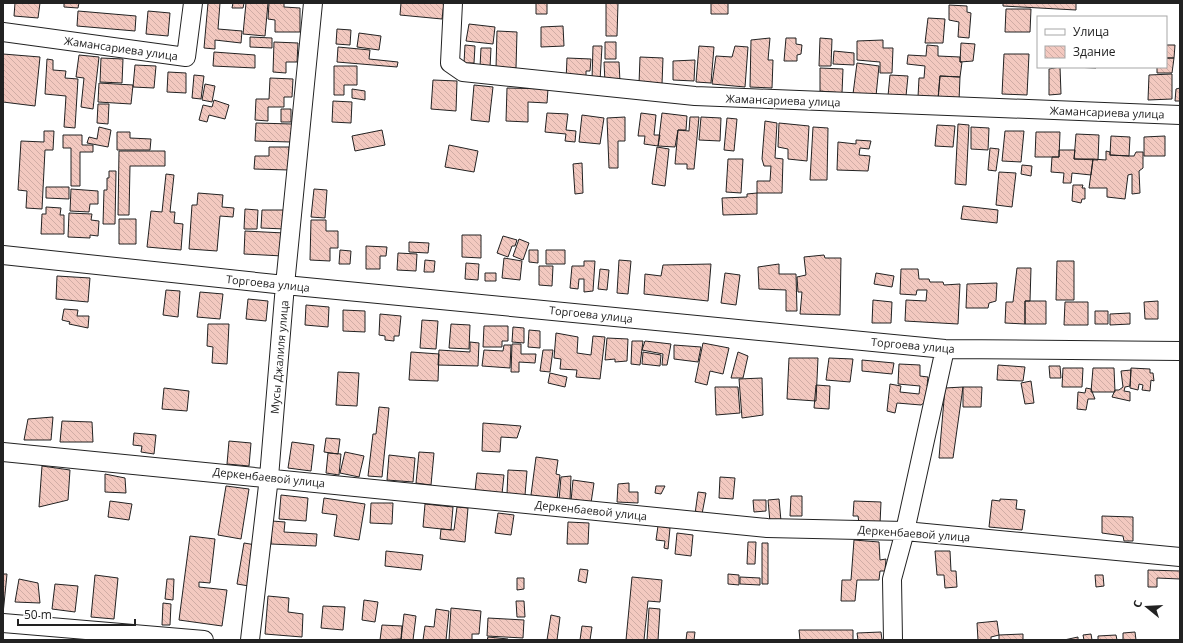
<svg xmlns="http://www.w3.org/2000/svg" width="1183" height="643" viewBox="0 0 1183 643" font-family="'Open Sans',sans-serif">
<defs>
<pattern id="building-back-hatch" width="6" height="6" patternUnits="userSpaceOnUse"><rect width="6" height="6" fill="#f3c9c0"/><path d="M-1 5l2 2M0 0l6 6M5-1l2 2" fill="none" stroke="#d0aca5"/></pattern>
</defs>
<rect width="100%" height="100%" fill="#fff"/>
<!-- building -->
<path fill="url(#building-back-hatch)" stroke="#222" d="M15,3H40L38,18L14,16Z
M64,3H79L78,8L64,7Z
M208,3H220L218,29L242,31L241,43L215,40V49L204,48Z
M233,3H244L243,8H232Z
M246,3H268L265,36L243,34Z
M269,3H284V7L300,8V32H275V20L268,19Z
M401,3H444L442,19L400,15Z
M536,3H547V14H536Z
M606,3H618L617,36H606Z
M711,3H728V14H711Z
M1003,3H1076V10L1003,6Z
M949,5L967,6V12L971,13L969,38L958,37L959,22L949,20Z
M1006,9H1031L1030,32H1005Z
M78,11L136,16L135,31L77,26Z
M148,11L170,13L168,36L146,34Z
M928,18L945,19L943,43H925Z
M469,24L495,27L493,44L466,41Z
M563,26L564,46L541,47V27Z
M337,29L351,30L350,45L336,44Z
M497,31L517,32L516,68H496Z
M359,33L381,36L379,50L357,47Z
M250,37L272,38V48L250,47Z
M770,38L768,60H773L772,88L750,87L751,40Z
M786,38H796V44L802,45L801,54L797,55V61H784Z
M820,38L832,39L831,66H819Z
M883,40V48H893L892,73H880V62L857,60V41Z
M274,42L298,43L297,62H286V73L273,72Z
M605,42H616V59H605Z
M961,43L975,44L973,61L960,62Z
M465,45L475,46L474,63H464Z
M927,45L938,46V56L960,57V62H962L960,77L940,76L938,99L918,97L919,78H924L925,66L907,64L908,55L926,56Z
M1166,45H1175L1174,58H1166Z
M593,46H602L600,81L592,80Z
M699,46L714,47L711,83L696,82Z
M735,46L748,47L745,87L712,84L716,56L732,57Z
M338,47L370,50L369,59L398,62L397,67L337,62Z
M481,48H491L490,68L480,67Z
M834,51L854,53V65L833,64Z
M214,52L255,55V68L213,66Z
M3,54L40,57L35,106L3,102Z
M1004,54H1029L1027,95L1002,94Z
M79,55L99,57L93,109L81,107L84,78L76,77Z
M640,57L663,58L662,84H639Z
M101,58L123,59L122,83L100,82Z
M567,58L591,59L590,71H586V82L566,81Z
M1166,58H1174L1172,73H1157V67H1166Z
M47,59L53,60V70L66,71L65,78L78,79L75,128L64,127L66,96L45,94Z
M695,60L694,81L673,80V61Z
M604,62H619L620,82H605Z
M857,63L879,66L876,96L853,94Z
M135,65L156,66L154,88L133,87Z
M334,66H357V85H344V95H334Z
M1060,67L1061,94L1049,95V69Z
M1073,67H1096V68Z
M820,68L843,69L842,93L820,91Z
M168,72L186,73V93L167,92Z
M1172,74V99L1148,100L1149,75Z
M194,75L204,76L201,99L192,98Z
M890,75L908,76L906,96H888Z
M940,76L960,77L959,101L938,99Z
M270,78L293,79L292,97H284V107H268V121L255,120L256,99H269Z
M433,80L457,81L456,111L431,109Z
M99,83L133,85L131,104L98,102Z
M205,84L215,86L212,102L202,100Z
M474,85L493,87L489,122L471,120Z
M507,88L548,89L547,103L528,102V122L506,121Z
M1180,88V101H1175L1176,89Z
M352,89L365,91V100L352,98Z
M214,100L229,105L225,119L209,115L207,122L199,120L203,105L212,107Z
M333,101L352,102L351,123L332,122Z
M98,104H109L108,124L97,123Z
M281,109H291V122H281Z
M547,113L568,114L566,130L576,131L575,142L565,141L566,134L545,132Z
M641,113L656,115L654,135H660L658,146L644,144L645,136H638Z
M662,113L687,116L686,130H678L675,147L658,146Z
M582,115L604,118L600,144L579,142Z
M625,117V141H618V168H609L607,118Z
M690,117H699L694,169H687V164H675L678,130L689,131Z
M701,117L721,118L720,141L699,140Z
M727,118L737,119L734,151L724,150Z
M765,121L777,123L775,158L783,159L782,193H757V181H770L771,166H764L762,159Z
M256,123L292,124L291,142L255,141Z
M779,123L809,126L807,161L788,159V149L778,147Z
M958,124L969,125L966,185L955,184Z
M937,125L955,126L953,147L935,146Z
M99,127L111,130L108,147L87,143L89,137L97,139Z
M813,127L828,128L827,180H810Z
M971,127L989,128L988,150L971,149Z
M382,130L385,145L355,151L352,136Z
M44,131H54L53,150H45L42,209L26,208L27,191L18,190L21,141L44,142Z
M1005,131H1024L1021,162L1002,161Z
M117,132H130V138L151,139L150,150H117Z
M1036,132H1060L1059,157H1035Z
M1076,134L1099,135L1098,160L1074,159Z
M63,135H82V145H93V152H80V186H71V148H63Z
M1111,136L1130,137L1129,156L1110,155Z
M1165,136V156H1144V137Z
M856,140L871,141L869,149L860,148L859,155L870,156L868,171L837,170L838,142L856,144Z
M449,145L478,151L474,172L445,167Z
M269,147H289V170L254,169L255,156H269Z
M657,147L669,149L665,186L652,184Z
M990,148L999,149L996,171L988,170Z
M1059,150H1075L1074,159H1093L1091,175L1072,173L1071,183H1063L1064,173L1051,172L1052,157H1059Z
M119,151H165V166H130L129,215H118Z
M1106,151L1110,152V155L1129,156H1134L1136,152H1143V168L1139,171L1140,193L1132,194V174L1128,175L1125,199L1107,197V188H1089L1093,159L1106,160Z
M728,159H743L741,193L726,192Z
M582,163L583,193L575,194L573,164Z
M1022,165L1032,166L1031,176L1021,174Z
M109,171H116L115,224H103L104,190H107V178H109Z
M999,172L1016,173L1012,207L996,205Z
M166,174L174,175L170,212H175L174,223L183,224L181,250L147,247L151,211L162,212Z
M1073,185H1083L1082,188H1085V199H1082L1081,203L1072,201Z
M46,187H69V199L46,198Z
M71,189L98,191V204H90L89,212L70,211Z
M314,189L327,190L325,218L311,217Z
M198,193L223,195L222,207L234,208L233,217L220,216L217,251L189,249L192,205H197Z
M757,193V214L723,215L722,198L747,197V194Z
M963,206L998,210L997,223L961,219Z
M46,207L61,208L60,215H64V234H41L42,214H46Z
M245,209L258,210L257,229H244Z
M262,210H285V229L261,228Z
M69,213L92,214L91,220L99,221L98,236L90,235V238L68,237Z
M119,219H136V244H119Z
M311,220H326V231H338V248H330V261L310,260Z
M245,231L284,233L283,256L244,254Z
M462,235H481V258L462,257Z
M503,236L517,240L515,246H512L508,257L497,253Z
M519,239L529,243L523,260L513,256Z
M409,242L429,243L428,253L409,252Z
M366,246L387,247L386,256H380V269H366Z
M340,250L351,251L350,264H339Z
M529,250H538V263L529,262Z
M546,250H565V264H546Z
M398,253L417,254L416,271L397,270Z
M824,255L825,258H841L840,315L800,314L802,292H798L797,277L806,275L804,257Z
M504,258L522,261L520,280L502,278Z
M425,260L435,261L434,272H424Z
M619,260L631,261L628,294L617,293Z
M584,261H595L593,291L584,292V279H579L578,289L570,288L572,266H584Z
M1057,261H1074V300H1056Z
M466,263L479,264L478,280L465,279Z
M711,264L708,301L644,294L645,274L661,276L663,265Z
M779,264V274H796L797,311H786V290L759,289L758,267Z
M539,266H553L552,286L539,285Z
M1017,268H1031L1030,301H1025V324L1005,323L1006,302H1013Z
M600,269L609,270L607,290L598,289Z
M901,269H918L919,279H929L930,282H943L944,285L960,284L958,324L905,321L906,300L926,301L927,290H917L916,295L900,294Z
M485,273H496V281H485Z
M725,273L740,275L736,305L721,303Z
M876,273L894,276L892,287L874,284Z
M57,276L90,278L88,302L56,299Z
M997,283L996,301L989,303L988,308H966L967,284Z
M166,290L180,291L178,317L163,315Z
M200,292L223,294L220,319L197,317Z
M248,299L268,301L266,321L246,319Z
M873,300L892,302L891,323H872Z
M1025,301H1046V324H1025Z
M1158,301V319H1145L1144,302Z
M1065,302H1088V325H1064Z
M306,305L329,307L328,327L305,325Z
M64,309L78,310L77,316H89L88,328L69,324L70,322L62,320Z
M343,310L365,311V332L343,331Z
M1095,311H1108V324H1095Z
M1130,313V324L1110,325V314Z
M380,314L401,316L399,336H394V341L385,340V336L379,335Z
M422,320L438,321L436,349L420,348Z
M208,324H229L227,364L212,363L213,347L207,346Z
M451,324L470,325L469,349L449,348Z
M484,326H508V341H502V347H483Z
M513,327L524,328V343L512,342Z
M529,330L540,331V348L528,347Z
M556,333L578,337L577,353L591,355L593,336L605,337L600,379L576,377L577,370L560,369L561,359L554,358Z
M607,338L628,339L627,361L615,362V359L605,360Z
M632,341H643L640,365L631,364Z
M645,341L671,344L667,365H662L663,354L642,350Z
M470,342L479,343L478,366L438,365L439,350L470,352Z
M703,343L729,348L723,374L710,371L707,385L695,382Z
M512,344H521V354H536L535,363L519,362V372H511Z
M504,345H511L510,368L482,366L484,350L503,351Z
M674,345L701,347L698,362L674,359Z
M543,350H553L550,372L540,371Z
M411,352L439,354L438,381L409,380Z
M643,352L661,355L660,366L642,364Z
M738,352L748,356L743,378H731Z
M789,358H818L816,401L787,399Z
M829,358L853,359L850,382L826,380Z
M862,360L894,363L892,374L862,371Z
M899,364L920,365V376L928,377L927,386H930L928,400L921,405L897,403L895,413L887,411L890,384L901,386L900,392L919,394L920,386L898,384Z
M998,365L1025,367L1023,381L997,380Z
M1049,366H1060L1061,378H1050Z
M1063,368H1083L1082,387H1062Z
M1093,368H1114L1115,392H1091Z
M1131,368L1150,369V373H1153L1154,381L1151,380L1150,391L1142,390L1143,385L1139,384L1138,390L1130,388Z
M1131,370L1130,386L1125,387L1124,391L1130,392V401L1112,397L1115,390H1119L1123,387L1121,371Z
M338,372L359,373L357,406L336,405Z
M550,373L567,377L565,387L548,383Z
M762,378L763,415L742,418L739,379Z
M1031,381L1034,403L1025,404L1021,383Z
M816,385L830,386L829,409L814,408Z
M715,387H738L740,413L716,415Z
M963,387L953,458H939L945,388Z
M963,387H982L981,407H963Z
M164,388L189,391L187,411L162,409Z
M1086,388L1091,389L1095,399H1088L1086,410L1077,409L1078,392L1085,393Z
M379,407L389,408L382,477L368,476L373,434H376Z
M53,417L51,440H24L28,419Z
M62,421L92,422L93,442H60Z
M483,423L521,426L517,438L501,437L500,452L482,451Z
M134,433L156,435L154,454L141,452L142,446L133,445Z
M326,438L340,439L338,454L324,452Z
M229,441L251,443L249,466L227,464Z
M292,442L314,445L311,471L288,468Z
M345,452L364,456L359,477L340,473Z
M419,452L434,453L431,485L416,483Z
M328,453L341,454L339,475L326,473Z
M389,455L415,458L413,482L387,480Z
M536,457L558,460L556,474L560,475L557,499L531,495Z
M42,466L70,470L68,500L39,507Z
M508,470L527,471L525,495L507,494Z
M477,473L504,475L502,494L475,491Z
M105,474L125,478L126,493L105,492Z
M571,476L570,501L559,500L561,477Z
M720,477L735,478L733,499L719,498Z
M573,480L594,483L591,503L571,501Z
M629,483V492H638V503L617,502L618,484Z
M226,486L249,489L241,539L218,535Z
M656,486H665L661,494L655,493Z
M698,492L706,493L702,514H695Z
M281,495L308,498L306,521L279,519Z
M791,496H802V516H790Z
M324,498L365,504L359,540L334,536L337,515L322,513Z
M779,499L781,521L770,522L768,500Z
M1000,499L1017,500L1016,509L1025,510L1022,530L989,527L992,500L1000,501Z
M753,500H766V511L754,512Z
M110,501L132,504L129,520L108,517Z
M854,501L881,502L880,524L859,523L858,516H853Z
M371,503H393L392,524L370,523Z
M425,504L453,507L451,530L423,527Z
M457,507L468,508L465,542L440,539L441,529L454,530Z
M498,513L514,515L511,535L495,533Z
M1102,516L1133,517V541H1124L1123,536L1102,533Z
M272,521L285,522L284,532L317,534L316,546L271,544Z
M568,522L589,523L588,544H567Z
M658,526L670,528L668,549L664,548L665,541L656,540Z
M677,533L693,535L691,556L675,554Z
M190,536L215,539L210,583L199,582V587L227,590L222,626L179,620Z
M854,540L879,542L880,560L886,559L885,571H880L879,580H857L855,601H841L842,580H851Z
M748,542H756L755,564H747Z
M244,543L256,545L249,586L237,584Z
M762,543H768V584H762Z
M386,551L423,555L421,570L385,566Z
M935,551H950L951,571H956L957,587L945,588L944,575H937Z
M580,569L588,570L586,583L578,581Z
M1148,570L1180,571V579L1157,578V587H1148Z
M3,574H7L3,614Z
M728,574L739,575V585L728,584Z
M95,575L118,578L114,619L91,617Z
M1095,575H1103L1104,586L1096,587Z
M632,577L662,580L660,602L648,601L644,640H626Z
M740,577L760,578V585L740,584Z
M517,578H524V589L517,590Z
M19,579L38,583L40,603L15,602Z
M167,579H174L173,600L165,599Z
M55,584L78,586L75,612L52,609Z
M268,596L289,598L288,612L303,614L302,637L265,634Z
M364,600L378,602L375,622L362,620Z
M516,601H524L525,617H517Z
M163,603L171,604L170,625H162Z
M323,606L345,607L343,630L321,628Z
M451,608L481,611L479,634H472V640H449Z
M649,608L660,609L658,640H647Z
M436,609L449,611L446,640H423L425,626L434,627Z
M404,614L416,616L413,640H401Z
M551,615L560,617L557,640H547Z
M488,618L524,620L523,638L487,636Z
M997,621L999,635L991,637V640H978L977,623Z
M382,625L402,626L401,639L380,640Z
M582,626L592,627L590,640H580Z
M799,630H853V640H800Z
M687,632H695L694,640H686Z
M881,632L882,640H858L857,633Z
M1135,632L1136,640H1123V633Z
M1023,634V640H999V635Z
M1091,634L1092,640H1084L1083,635Z
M1116,635L1117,640H1098V636Z
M488,637L508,639V640H487Z
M1078,637V640H1064Z"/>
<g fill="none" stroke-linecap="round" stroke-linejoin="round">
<!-- minor casing -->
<g stroke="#222" stroke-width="20">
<path id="minor" d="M453,3L450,63L463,72L695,96L1180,115
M3,32L186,57L193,3
M3,255L285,285L945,349L1180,351
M3,452L767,528L905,531L1180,557
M3,623L204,640
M250,640L269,477L285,285L313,3
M893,640L892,579L905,531L945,349"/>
</g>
<!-- minor -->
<use href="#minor" stroke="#fff" stroke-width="18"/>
</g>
<g text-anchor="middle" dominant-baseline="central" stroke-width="3" stroke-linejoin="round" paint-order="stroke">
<!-- street labels -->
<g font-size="11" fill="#222" stroke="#fff">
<text transform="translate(121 48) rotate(8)">Жамансариева улица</text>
<text transform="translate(783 100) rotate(2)">Жамансариева улица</text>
<text transform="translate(1107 112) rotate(2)">Жамансариева улица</text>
<text transform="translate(268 283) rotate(6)">Торгоева улица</text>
<text transform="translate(591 314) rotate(6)">Торгоева улица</text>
<text transform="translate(913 345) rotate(5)">Торгоева улица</text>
<text transform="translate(279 357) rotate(-85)">Мусы Джалиля улица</text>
<text transform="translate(269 477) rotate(6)">Деркенбаевой улица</text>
<text transform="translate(591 510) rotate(6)">Деркенбаевой улица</text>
<text transform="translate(914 533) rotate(4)">Деркенбаевой улица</text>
</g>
</g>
<!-- border -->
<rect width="1183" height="643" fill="none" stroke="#222222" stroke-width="8"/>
<!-- legend -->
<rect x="1037" y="16" width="130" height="52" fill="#ffffff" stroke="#a7a7a7"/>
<rect x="1045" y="29" width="20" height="6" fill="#ffffff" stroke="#a7a7a7"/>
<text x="1073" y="36" font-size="12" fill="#222222">Улица</text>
<rect x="1045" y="46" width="20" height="12" fill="url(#building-back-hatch)" stroke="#a7a7a7"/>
<text x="1073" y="56" font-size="12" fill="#222222">Здание</text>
<!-- north arrow -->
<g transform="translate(1147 607) rotate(288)" stroke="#ffffff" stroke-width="3" paint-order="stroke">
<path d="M0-3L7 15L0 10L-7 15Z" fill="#222222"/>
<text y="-6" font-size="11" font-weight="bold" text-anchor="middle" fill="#222222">С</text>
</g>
<!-- scale -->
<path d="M18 619v6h117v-6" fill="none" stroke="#222222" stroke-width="2"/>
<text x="24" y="619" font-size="12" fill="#222222" stroke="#ffffff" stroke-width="3" paint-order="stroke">50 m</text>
</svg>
